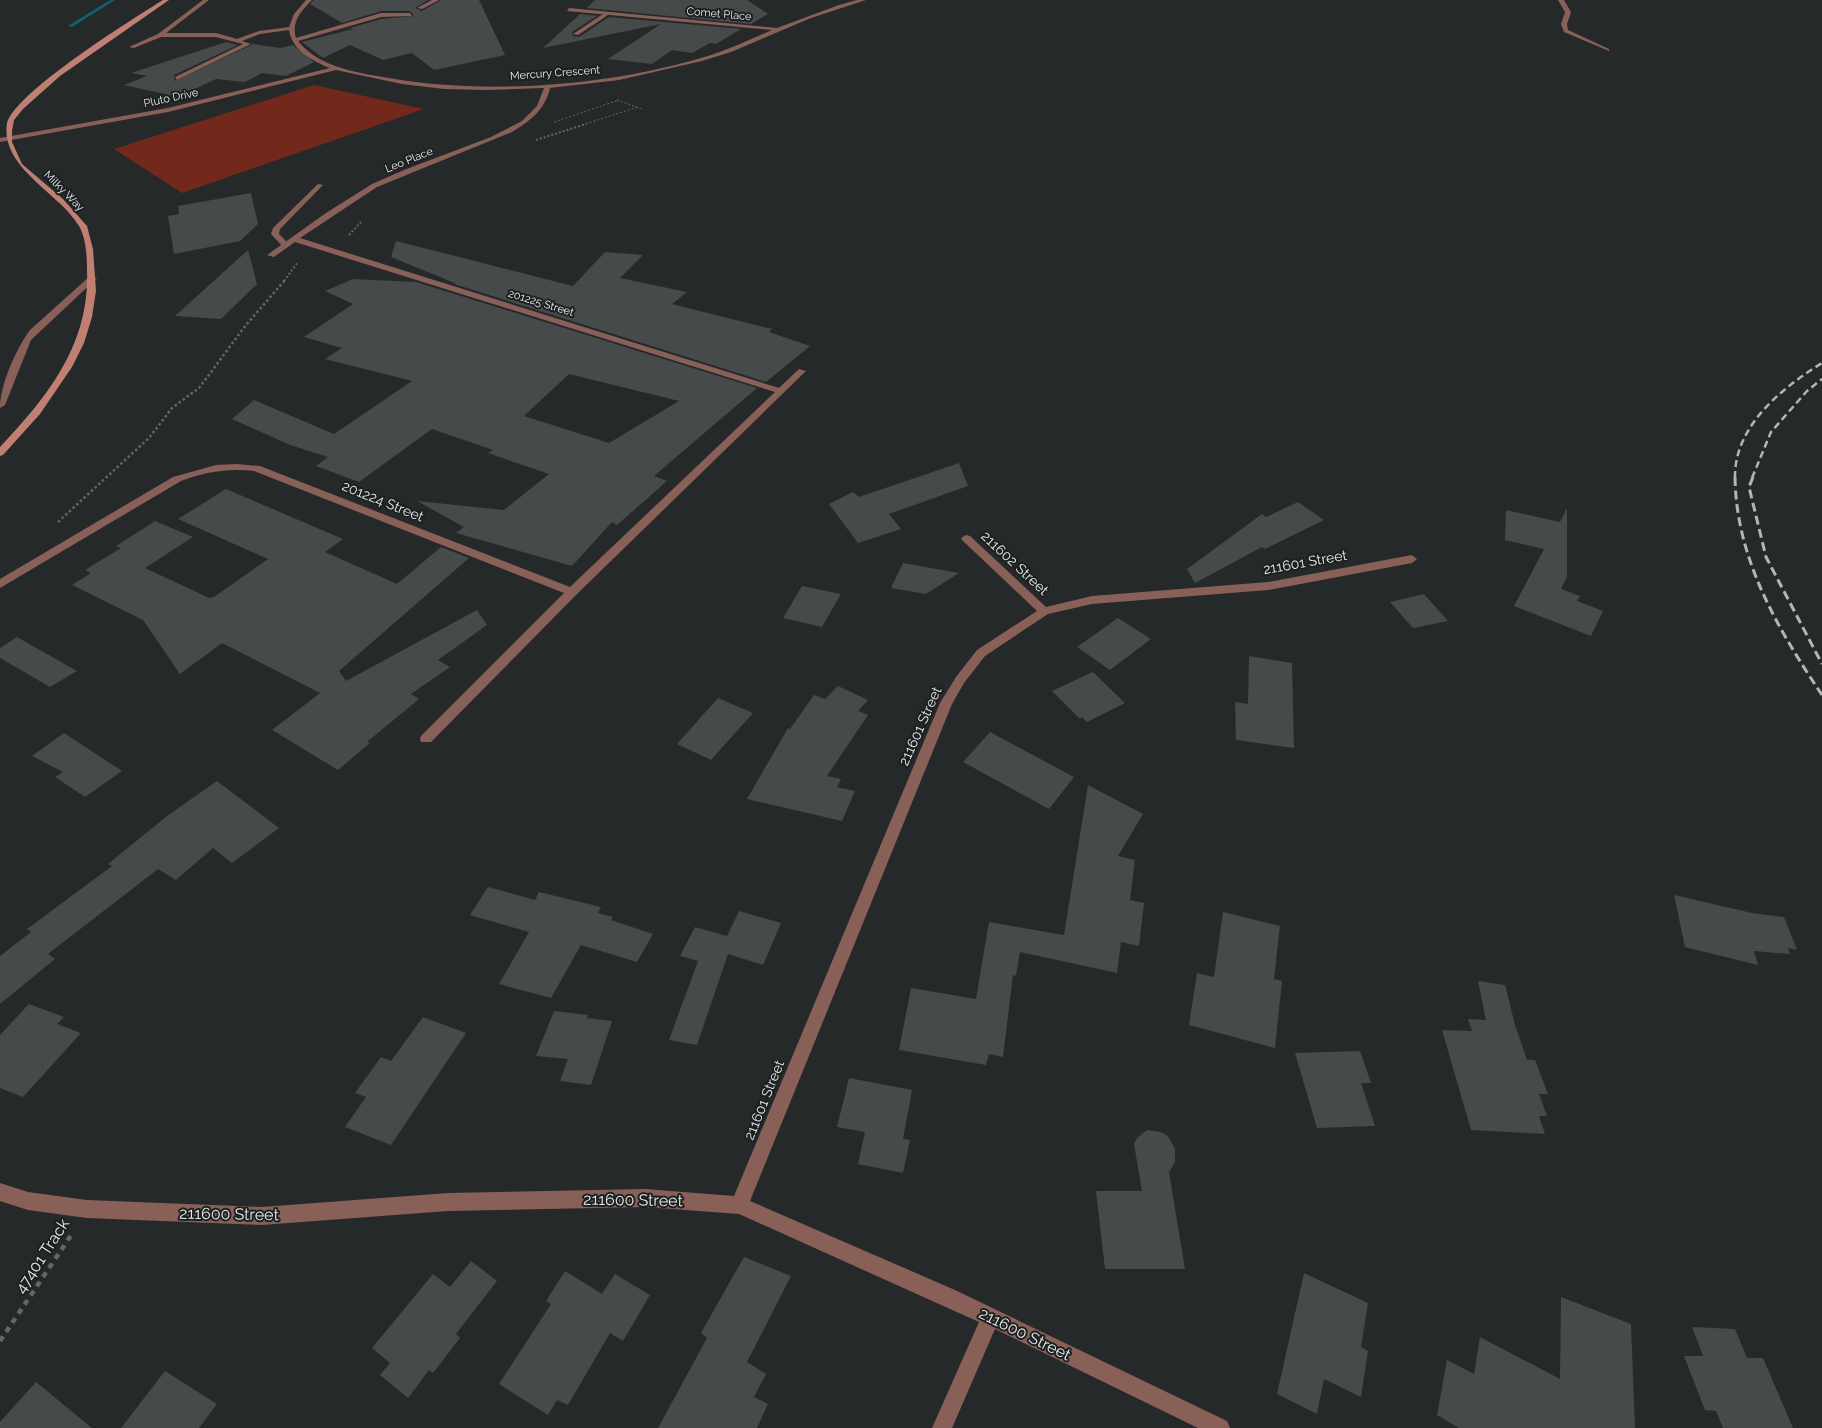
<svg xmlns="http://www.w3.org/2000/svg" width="1822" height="1428" viewBox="0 0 1822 1428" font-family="Raleway,sans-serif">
<rect width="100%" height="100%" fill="#25292a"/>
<!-- green -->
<path fill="#72281a" d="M314,85L424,109L182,193L114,149Z"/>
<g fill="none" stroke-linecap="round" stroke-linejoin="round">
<!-- stream -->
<path fill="#0f616a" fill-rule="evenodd" d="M110,0H115L72,27L68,26Z"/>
</g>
<!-- building -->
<path fill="#464a4b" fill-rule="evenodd" d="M314,0H428L415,8L422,11L441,0H479L505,55L434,70L412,53L383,60L350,45L323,58L302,42L353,29L350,28L381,19L414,16L410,11H381L342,23L310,4Z
M595,0H747L768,14L751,24L587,8Z
M580,14L597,16L572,32L573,36L579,37L609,17L741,29L716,44L710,43L692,53L672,50L652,64L608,59L661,24L543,48Z
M226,42L238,45L174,75L175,81L253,44L280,48L293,45L314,62L286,76L262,73L245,82L216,79L178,97L124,85L147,76L131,73Z
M251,193L258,224L240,241L174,254L168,216L179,214L178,206Z
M396,241L573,286L605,252L643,255L620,278L687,292L672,304L772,329L769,332L810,346L766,382L451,283L457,284L391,257Z
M248,250L257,284L221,319L175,316Z
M353,279L416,282L757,388L654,476L667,481L617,525L612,522L572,566L456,533L464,527L417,501L504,510L549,474L488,453L493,450L432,429L359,482L316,466L328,457L290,445L232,419L254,400L334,434L412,381L325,359L342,348L304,337L353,304L325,291ZM569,374L679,401L609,443L524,416Z
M959,463L968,486L889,514L901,529L858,543L829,504L853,492L859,497Z
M226,489L343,539L325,552L397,584L441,547L469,558L339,671L346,681L477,610L487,625L438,660L450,667L411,694L419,699L367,742L370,743L338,770L272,730L320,693L222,643L180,674L143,620L72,585L91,573L85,570L121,548L116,546L155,521L193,537L145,568L209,598L214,597L268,559L178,519Z
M1298,502L1324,520L1265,549L1262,547L1195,583L1187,569L1262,514L1266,517Z
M1567,508V577L1561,589L1580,596L1577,601L1603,611L1591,636L1514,606L1544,549L1505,540L1506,510L1560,522Z
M903,563L959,573L926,594L891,588Z
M802,586L841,594L822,627L783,618Z
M1424,594L1448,621L1413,628L1390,602Z
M1118,618L1151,639L1110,670L1077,647Z
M17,637L77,671L50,687L0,658V648Z
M1249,656L1292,663L1294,748L1236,740L1235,702L1248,704Z
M1093,672L1125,703L1087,722L1082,717L1080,719L1052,691Z
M838,686L868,700L858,711L868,715L827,776L841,779L837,787L855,791L842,821L747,799L788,728L790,729L814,695L825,699Z
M718,698L753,713L711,760L677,744Z
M990,732L1074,777L1049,809L963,762Z
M64,733L122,771L85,797L55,777L63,772L32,756Z
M217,781L279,828L232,863L213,848L176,880L158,869L48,954L55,959L0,1004V956L31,932L27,929L112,866L108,864L167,816Z
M1088,785L1143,814L1118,856L1135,860L1130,900L1144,903L1139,946L1121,942L1117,973L1020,952L1016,976L1013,975L1003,1057L989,1054L986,1065L899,1050L911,988L976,999L989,922L1064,935Z
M488,887L535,900L539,892L601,907L598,913L613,917L611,920L653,934L637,962L581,945L551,998L499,984L529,932L470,915Z
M1674,895L1752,913L1784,917L1797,950L1788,948L1790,954L1754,951L1758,965L1685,947Z
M739,911L781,923L763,965L728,954L697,1045L669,1040L698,961L680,956L695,927L727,936Z
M1223,912L1280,926L1274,979L1282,981L1275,1048L1189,1025L1197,973L1214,977Z
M1478,981L1505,985L1515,1025L1527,1060H1535L1548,1094H1539L1547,1116H1539L1545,1134L1471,1130L1442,1030L1472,1031L1468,1019L1486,1020Z
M29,1004L64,1017L57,1024L81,1033L23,1097L0,1088V1035Z
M554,1011L588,1015L587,1018L612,1021L591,1085L560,1081L568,1059L536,1056Z
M423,1017L466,1033L391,1145L345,1127L366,1097L355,1093L381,1057L391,1061Z
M1360,1051L1371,1083H1361L1375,1126L1317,1128L1295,1053Z
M849,1078L912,1090L903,1139L910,1140L903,1173L858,1164L865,1132L837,1127Z
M1147,1130L1161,1132L1168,1136L1175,1149V1162L1169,1172L1185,1269H1105L1096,1191H1142L1134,1144L1137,1138Z
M744,1257L791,1276L747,1362L766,1374L754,1397L768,1404L757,1428H658L707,1338L701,1333Z
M471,1261L497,1281L456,1334L460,1338L433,1373L429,1370L408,1398L380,1375L390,1363L372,1348L433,1274L450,1287Z
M565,1271L602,1294L615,1274L650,1295L623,1341L610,1333L568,1405L557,1400L548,1415L499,1384L551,1304L546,1301Z
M1304,1273L1368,1303L1361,1347L1368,1351L1361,1397L1324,1379L1317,1414L1277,1394Z
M1561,1297L1631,1324L1635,1428H1459L1437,1415L1447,1360L1474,1374L1480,1337L1560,1379Z
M1692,1327L1735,1329L1747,1358H1763L1793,1428H1723L1716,1411L1705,1410L1684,1356H1703Z
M165,1371L217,1404L199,1428H121Z
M36,1382L92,1428H0V1422Z"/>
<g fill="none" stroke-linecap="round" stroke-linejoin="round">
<!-- path-far3 -->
<path stroke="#636768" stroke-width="1" stroke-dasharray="2 2" stroke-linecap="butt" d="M617,100L642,109
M554,122L619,100
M582,125L638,107"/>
<!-- path-far2 -->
<path stroke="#636768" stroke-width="2" stroke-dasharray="2 2" stroke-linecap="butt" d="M536,140L586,124
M349,235L361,222
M284,281L298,262"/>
<!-- path-far1 -->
<path stroke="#636768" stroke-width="2.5" stroke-dasharray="2.5 2.5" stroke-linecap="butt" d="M58,522L149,438L172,408L199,388L246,325L285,280"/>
<!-- path -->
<path stroke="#636768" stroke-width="4.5" stroke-dasharray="5.5 5.5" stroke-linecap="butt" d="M0,1341L72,1234"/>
<!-- lane -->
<path fill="#896057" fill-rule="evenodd" d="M606,12L608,15L578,35L573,34Z
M318,184L323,185L280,229L279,234L290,245L283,247L271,234L273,228Z
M90,276L97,278L31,340L5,405L0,408C0,385 16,349 30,330Z"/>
<!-- street -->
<path fill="#896057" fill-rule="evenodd" d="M203,0H209L166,33H216L237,39L259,31L289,27L294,14L306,0H312C301,11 291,22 296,38L381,13H410L412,16L381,17L298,41C318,66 353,72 383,77C484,96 610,86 708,56C730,49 751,39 772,30L567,11L569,8L777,28L839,5L857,0H866L811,18L731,52L702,61L619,80L550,88C545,110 530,121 512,132L377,187L300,238L779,388L799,369L806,371L576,595L431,742H421L420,739L421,736L564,593L254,471C228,468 205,472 181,481L0,588V579L173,477L216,465L236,464L260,466L570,587L775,392L295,242L274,257L267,255L326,213L372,184L404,170L491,137L522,121L537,106L544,88L487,90L444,89L402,84L336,70L168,112L0,142V138L168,108L330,68C312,61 292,50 289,30L260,34L242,41L251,44L177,80L175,77L243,44L216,37H161L134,48L129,47L158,34Z
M432,0H439L422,9L417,8Z
M1558,0H1564L1571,12L1567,24L1568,30L1609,49V51L1564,32L1561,24L1565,12Z
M966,535L970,536L1046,607L1092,596L1268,582L1412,555L1417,559L1412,563L1268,590L1092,604L1048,614L985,656L964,683L952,704L750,1201L955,1290L1227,1421L1230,1428H1198L995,1329L952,1428H932L979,1322L739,1214L645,1207L448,1211L262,1225L87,1218L28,1210L0,1201V1183L28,1192L87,1200L262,1207L448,1193L645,1189L734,1196L940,703L956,677L977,650L1037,611L962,540L961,538Z"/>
<!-- secondary -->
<path fill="#bf7f71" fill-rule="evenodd" d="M163,0H169L60,76L23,109L14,120L12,131V142L22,164L63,199L87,226L93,249L96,291L92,317L84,343L72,367L40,414L3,455L0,456V447C48,396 90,344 87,270C87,256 86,238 79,226C60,193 0,168 7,123C17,91 131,20 163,0Z"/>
<!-- rail-far1 -->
<path stroke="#b2b6b6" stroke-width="2.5" stroke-dasharray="7 4" stroke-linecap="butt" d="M1735,478C1734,426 1782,388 1822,363
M1752,478L1771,432L1807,391L1822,379"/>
<!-- rail -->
<path stroke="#b2b6b6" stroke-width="3" stroke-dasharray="9 4.5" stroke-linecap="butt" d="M1735,477C1736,559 1778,629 1822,695
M1753,477L1749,487L1766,557L1822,664"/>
</g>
<g text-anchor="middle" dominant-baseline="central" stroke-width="4" stroke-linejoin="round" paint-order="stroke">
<!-- far-street labels -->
<g font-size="11" fill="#e7eaea" stroke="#1c2020">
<text transform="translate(719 14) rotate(5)">Comet Place</text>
<text transform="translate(555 73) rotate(-4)">Mercury Crescent</text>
<text transform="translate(171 98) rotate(-12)">Pluto Drive</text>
<text transform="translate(409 160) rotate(-22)">Leo Place</text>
<text transform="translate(64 191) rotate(45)">Milky Way</text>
<text transform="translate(541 303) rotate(17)">201225 Street</text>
</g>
<!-- street labels -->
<g font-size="14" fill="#e7eaea" stroke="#1c2020">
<text transform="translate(383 501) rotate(22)">201224 Street</text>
<text transform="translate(1305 562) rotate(-10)">211601 Street</text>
<text transform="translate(1015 563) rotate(43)">211602 Street</text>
<text transform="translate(920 726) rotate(-66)">211601 Street</text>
<text transform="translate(764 1100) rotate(-68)">211601 Street</text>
</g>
<!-- near-street labels -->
<g font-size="16" fill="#e7eaea" stroke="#1c2020">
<text transform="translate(633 1200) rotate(1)">211600 Street</text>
<text transform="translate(229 1214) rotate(1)">211600 Street</text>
<text transform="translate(42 1256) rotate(-57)">47401 Track</text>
<text transform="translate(1025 1334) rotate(26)">211600 Street</text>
</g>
</g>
</svg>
